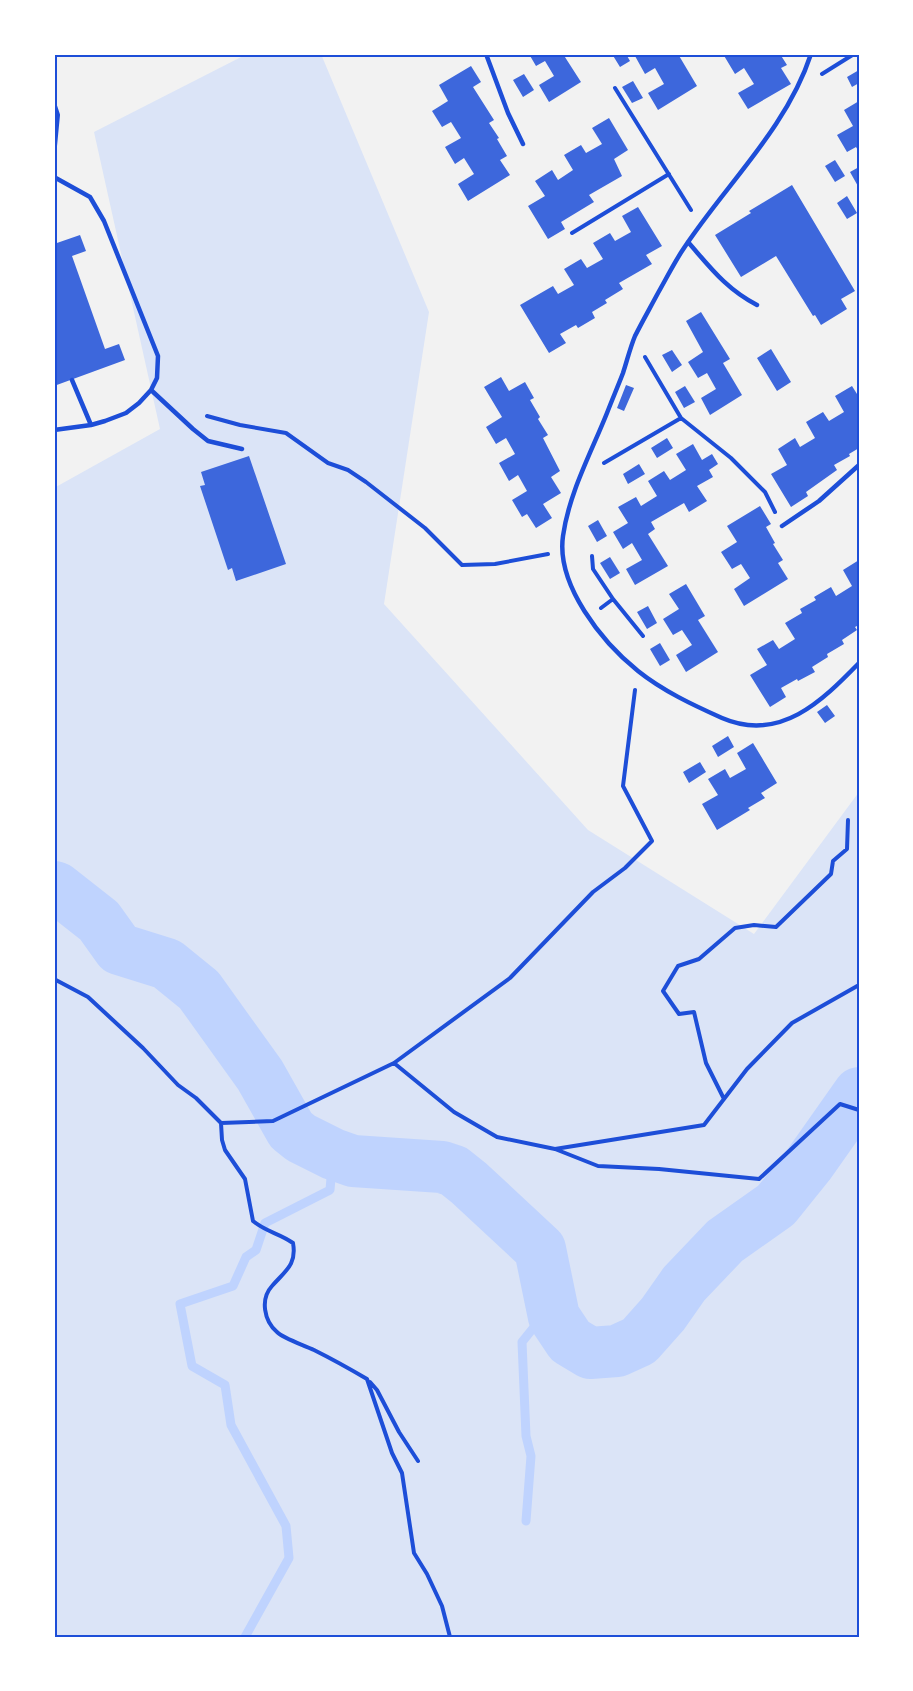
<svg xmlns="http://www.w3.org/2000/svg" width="913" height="1691" viewBox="0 0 913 1691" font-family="'Noto Sans',sans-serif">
<rect width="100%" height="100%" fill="#f2f2f2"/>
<!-- green -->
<path fill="#dbe4f7" d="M247,54H321L429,312L384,604L588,830L754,934L859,792V1637H54V488L160,429L94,132Z"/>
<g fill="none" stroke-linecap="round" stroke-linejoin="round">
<!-- stream -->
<path stroke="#bfd3fe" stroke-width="9" d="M526,1521L531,1456L526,1436L522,1342L551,1306
M245,1637L289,1558L286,1526L231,1425L225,1385L192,1366L180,1304L233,1286L246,1257L256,1250L265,1223L330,1190L333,1154"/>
<!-- river -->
<path stroke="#bfd3fe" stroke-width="52" d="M54,887L57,888L99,921L119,949L167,964L199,990L260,1075L291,1130L301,1138L333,1154L353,1161L442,1167L454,1171L469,1183L540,1249L554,1317L570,1341L590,1353L617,1351L639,1341L663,1314L684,1284L725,1241L776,1205L809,1164L859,1093"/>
</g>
<!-- building -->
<path fill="#3d67dc" d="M529,54H563L581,82L549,102L539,85L554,76L545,61L536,66Z
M612,54H626L630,61L620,67Z
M639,54H678L697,86L658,110L648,93L664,84L655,68L645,74L635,56Z
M723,54H780L787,65L781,68L791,84L748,109L738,93L754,84L744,68L735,74Z
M471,66L481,82L473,87L494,120L489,123L499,138L497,139L507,156L500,160L510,175L468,201L458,184L474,174L464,158L455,164L445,147L461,138L451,122L442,127L432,111L448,101L439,85Z
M859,70V83L852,87L847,77Z
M524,74L534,90L523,97L513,80Z
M633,81L643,98L632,103L622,87Z
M859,101V152L856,147L847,152L837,135L853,126L844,110Z
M609,118L628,150L614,159L622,176L589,195L594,202L561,222L565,229L548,239L528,206L545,196L535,181L552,170L558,180L573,170L564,155L581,145L586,153L602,144L592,128Z
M835,160L845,176L835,182L825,166Z
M859,167V188L850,172Z
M792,185L855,291L841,299L847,309L821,325L815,315L813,316L776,256L741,277L715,235L751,213L749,211Z
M847,196L857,213L847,219L837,203Z
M638,207L662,246L646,255L652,264L619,283L623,289L605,300L607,303L592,312L595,318L578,328L576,325L560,334L566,343L549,353L520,305L553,286L558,294L574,285L564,269L581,259L587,268L603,259L593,243L610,233L615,241L631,232L622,216Z
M80,235L86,251L72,256L105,349L119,344L125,360L54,386V244Z
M701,312L730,359L723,363L742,395L710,415L701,398L716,389L707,373L698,378L688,362L703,352L686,321Z
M771,349L791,382L777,391L757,358Z
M672,350L682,365L672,372L662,355Z
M501,377L509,391L525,382L534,398L530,400L540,417L538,419L548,435L543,438L560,471L551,477L561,493L543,504L552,518L536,528L527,514L522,517L512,500L527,491L518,475L509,481L499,463L515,454L506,438L496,444L486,427L502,417L484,387Z
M626,385L634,388L624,411L617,408Z
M685,386L695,402L684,408L675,392Z
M852,386L857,394L859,393V448L849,454L850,456L834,465L837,470L806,492L808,496L791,507L771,474L787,465L778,449L795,438L800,447L815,438L806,422L823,412L829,421L844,412L835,396Z
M667,438L673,448L657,458L651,448Z
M693,444L702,460L712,454L718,464L709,470L713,477L697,486L707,501L689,512L684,503L651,522L655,529L648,534L668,566L635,585L626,569L642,560L632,543L623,549L613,532L628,523L618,507L636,497L641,506L657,496L648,481L664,471L670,480L686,470L676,454Z
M249,456L286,564L236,581L232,568L228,570L200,486L205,485L201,472Z
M639,464L645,474L628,484L623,474Z
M760,506L771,524L766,527L775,543L773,544L783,560L778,563L788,579L744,606L734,589L750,578L741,564L732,569L721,552L737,542L727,526Z
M598,520L607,536L597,542L588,526Z
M610,557L620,573L610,579L600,563Z
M859,560V625L855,627L857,630L842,640L844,644L827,654L828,657L812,667L815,672L798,681L797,679L781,688L786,697L770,707L750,675L767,665L757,649L773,640L779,649L795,639L785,623L802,613L800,609L816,600L814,597L831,587L836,596L852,586L843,570Z
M686,584L705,616L698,620L718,652L686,672L676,655L692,645L682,630L673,635L663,619L679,609L669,594Z
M648,606L657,623L647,629L637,612Z
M660,643L670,660L660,666L650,649Z
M827,705L835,716L825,723L817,712Z
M728,736L734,747L718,757L712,746Z
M753,743L777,783L761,793L765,798L748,808L750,810L717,830L702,804L718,795L708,779L725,769L730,778L746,769L737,753Z
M700,762L706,772L689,783L683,772Z"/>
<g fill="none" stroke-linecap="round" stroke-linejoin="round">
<!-- path -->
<path stroke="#1d4ed8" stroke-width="4" d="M822,74L854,54
M615,88L691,210
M572,233L669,174
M645,357L681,418
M207,416L240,425L286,433L328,463L348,470L366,482L425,528L462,565L495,564L548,554
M604,463L681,418L731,458L765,492L775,512
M592,556L593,569L613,599
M601,608L613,599L643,636
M54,979L88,997L143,1048L178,1085L196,1098L221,1123L273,1121L394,1063L510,978L593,892L625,868L652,841L623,786L635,690
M394,1063L454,1112L497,1137L555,1149L598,1166L659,1169L759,1179L840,1104L859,1110
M724,1099L706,1063L694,1012L679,1014L663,991L678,966L699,959L735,928L754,925L776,927L831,874L833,861L847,849L848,820
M221,1123L222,1140L225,1150L245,1179L253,1221C266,1232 279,1233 293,1243C297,1265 285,1271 272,1286C260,1299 264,1321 277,1332C284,1339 304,1345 314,1350C332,1359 350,1369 367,1379L392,1453L402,1473L414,1553L427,1574L442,1606L450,1637
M555,1149L704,1125L747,1069L792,1023L859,985
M370,1382L377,1390L399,1432L418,1461"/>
<!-- service -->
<path stroke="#1d4ed8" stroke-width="4.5" d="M486,54L508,113L523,144
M811,54C786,130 724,186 682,251C673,265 666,279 658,293C650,308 642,322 635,336C630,348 627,361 623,373C618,386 612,400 607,413C591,453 569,493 563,536C556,585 602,642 638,671C663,691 693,705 722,718C780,743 822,701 859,663
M54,177L90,197L104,221L158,356L157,378L151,390L139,403L126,413L105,421L91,425L54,430
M688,242C710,267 726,289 757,305
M72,380L91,425
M151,390L193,429L208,441L242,449
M782,526L819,501L859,465"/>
<!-- minor -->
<path stroke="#1d4ed8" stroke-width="6" d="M54,106L57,115L54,146"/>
</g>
<!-- border -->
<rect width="913" height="1691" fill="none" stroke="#ffffff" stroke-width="111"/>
<rect x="56" y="56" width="802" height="1580" fill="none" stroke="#1d4ed8" stroke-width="2"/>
</svg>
